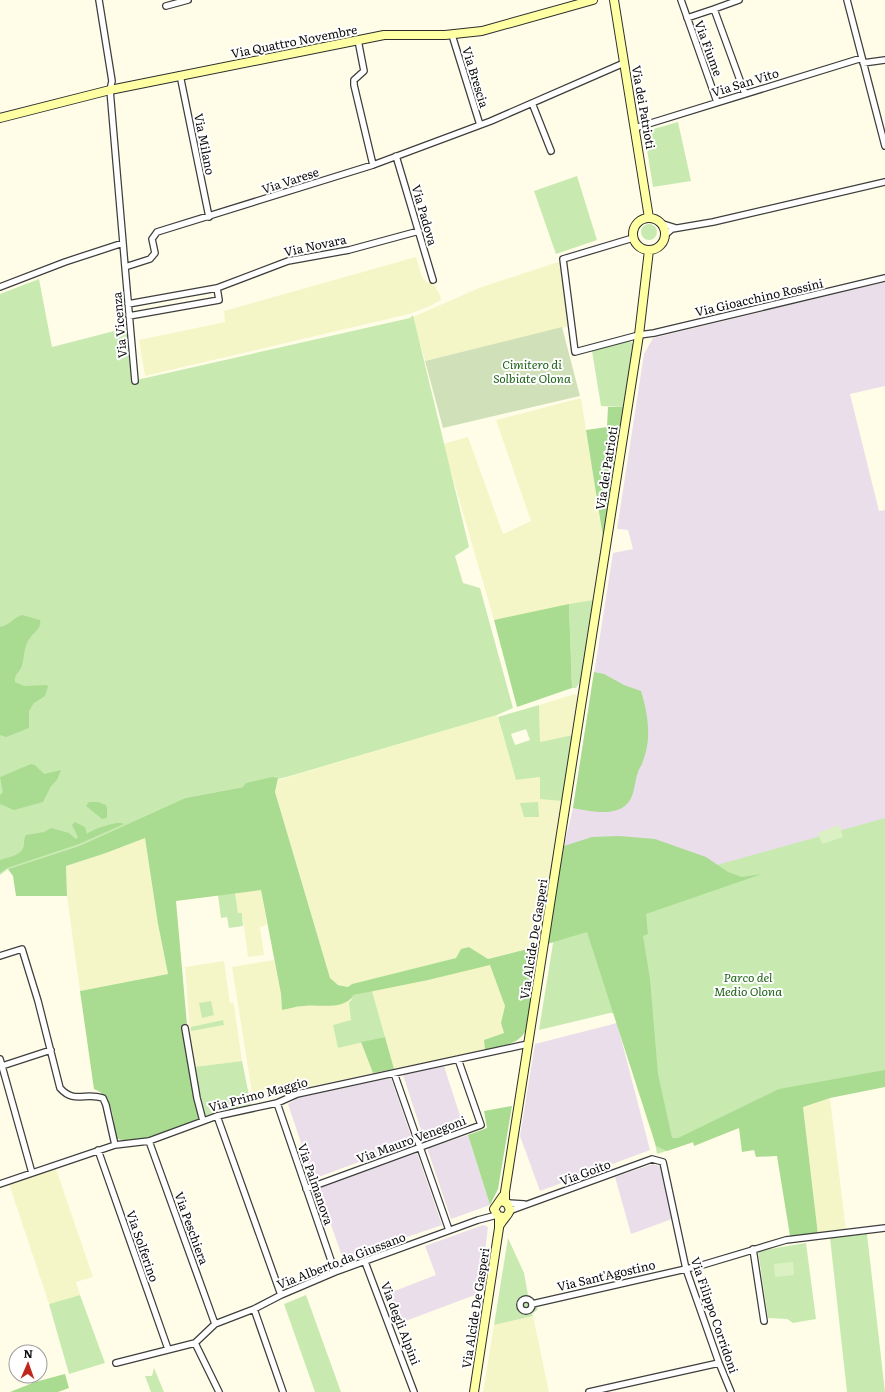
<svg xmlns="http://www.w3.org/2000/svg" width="885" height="1392" viewBox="0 0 885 1392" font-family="Literata,serif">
<rect width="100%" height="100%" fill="#fffde8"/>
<!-- industrial -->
<path fill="#ebdeeb" d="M885,282V386L850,394L879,511L885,510V830L547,944L564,846L573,808L613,553L633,549L628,530L617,529L644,354L653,338Z
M617,1023L650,1150L540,1191L520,1136L535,1044Z
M444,1066L463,1125L424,1139L403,1075Z
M391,1078L413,1142L313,1179L288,1104L297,1098Z
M468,1135L490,1205L451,1219L428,1151L429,1148Z
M417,1153L442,1225L343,1259L318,1188Z
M653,1164L662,1167L672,1219L631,1234L615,1177Z
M483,1225L488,1227L480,1293L395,1325L384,1295L436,1275L425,1246Z"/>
<!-- farmland -->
<path fill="#f5f6c8" d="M416,257L422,277L428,283L432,281L440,295L441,300L430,306L409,314L145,376L139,340L225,322L224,311Z
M561,261L569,326L425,361L413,317L479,288Z
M581,398L603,537L593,600L494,620L443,444L468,437L503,534L531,521L496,420Z
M575,694L578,697V701L573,735L540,742L539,705Z
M497,715L516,780L541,777L562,801L548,893H543L546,903L539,946L488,959L469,947L461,949L456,958L352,984L348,987L333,983L330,978L275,792L278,780Z
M145,838L158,924L168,974L80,991L67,896L66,866L106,853Z
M261,890L267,925L260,927L264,955L248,957L242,913H238L235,893Z
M274,960L281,994L282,1010L304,1005H336L350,1000L351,1020L337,1048L361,1042L373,1073L253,1099L232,967Z
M224,961L230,1003H233L234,1005L242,1061L194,1067L190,1034L185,967Z
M491,964L505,1006L501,1023L504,1033L484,1040L485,1050L394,1069L372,991Z
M830,1098L846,1231L818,1235L803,1107Z
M56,1169L93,1277L76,1282L80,1295L49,1304L9,1184Z
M533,1316L549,1392H483L494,1325Z"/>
<!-- green -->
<path fill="#c8eab1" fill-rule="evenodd" d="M678,122L691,181L653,187L645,137L650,130Z
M577,176L597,240L556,254L534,191Z
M641 232a8 8 0 1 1 16 0a8 8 0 1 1-16 0Z
M39,279L52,347L126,328L132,381L410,318L413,315L469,547L455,556L463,583L480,588L513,708L497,715L290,776L259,784L185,798L79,846L8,869L0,875V294Z
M627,341H630L633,344L623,407L601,406L592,351Z
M593,600L581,680L576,688H572L569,604Z
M539,705L540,742L573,735L562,801L540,799V777L516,780L498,717ZM526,729L530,740L515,745L511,734Z
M538,802L539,817H524L520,803Z
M885,818V1080L657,1154L645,1084L626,1014L610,1013L539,1030L554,937L717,865Z
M235,893L238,913H242L243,926L229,928L227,917L221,918L218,895Z
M372,991L385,1037L338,1048L333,1025L351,1020L349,1003L354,995Z
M211,1001L214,1015L202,1018L199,1003Z
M223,1020L224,1025L191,1031V1027Z
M242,1061L251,1105L204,1116L198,1097L194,1067Z
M867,1234L885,1392H847L830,1238Z
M508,1238L524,1273L528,1295L534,1298L538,1309L532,1314L533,1316L494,1325Z
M806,1243L816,1319L793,1323L787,1319L768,1318L758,1251Z
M80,1295L105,1363L69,1374L49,1304Z
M306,1295L341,1392H315L284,1304Z
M154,1368L164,1392H151L145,1376H152Z"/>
<!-- forest -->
<path fill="#a9dc90" d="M608,407H623L603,537L586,430L607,427Z
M569,604L572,688L517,707L494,620Z
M22,615L40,620C42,628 34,632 30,638C23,646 25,659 21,668C18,674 14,675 15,682L24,686L47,685L48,687L45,696L34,703L29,711V728L6,737L0,735V627C10,625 13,618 22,615Z
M594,672L604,674L624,685L641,691C648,714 652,738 643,761C642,765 639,769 638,772C634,783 635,796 627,804C615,817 588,811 573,808Z
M31,764L35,765L44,774L61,770L57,780L51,786L43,802L14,810L0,804V795L3,792L0,777Z
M272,777L278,778L275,792L330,978L338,985L348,987L352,984L456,958L461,949L469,947L488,959L539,946L527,1028C520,1045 502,1046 485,1050L484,1040L504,1033L501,1023L505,1006L490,965L428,980L354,995C343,1011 320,1004 304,1006C296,1006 289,1009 282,1010L281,994L261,890L176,901L189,1047L200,1118C182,1125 131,1150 115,1137C114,1119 113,1096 94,1089L80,991L168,974L158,924L145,838L106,853L66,866L67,896H16L13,876L8,869L79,846L185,798L243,787L246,783Z
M89,802H98L106,805L107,808V818L102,819L86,806Z
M75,822L85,827L87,834C93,829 118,820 124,824L79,844L7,868L0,873V860C8,857 20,856 23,848C25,844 23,840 26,835L44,832L51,828L69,833L76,839L78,837L72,825Z
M619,836L655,839L706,857L728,872L742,877L762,874L646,914L648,934L643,936L650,979L658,1074L672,1138H678L779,1089L885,1070V1087L830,1098L803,1107L818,1235L790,1236L777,1156L756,1157L754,1150L742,1152L739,1128L694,1146L693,1142L667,1151L656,1146L587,932L547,944L564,846L592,837Z
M385,1037L394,1069L373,1073L361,1042Z
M512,1106L498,1189L490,1205L468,1135L487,1128L484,1111Z
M65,1374L69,1388L58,1392H10L35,1382Z"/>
<!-- cemetery -->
<path fill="#d0e1ba" d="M562,327L580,396L443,428L425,361Z"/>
<!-- pitch -->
<path fill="#dcf1c3" d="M839,825L843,837L822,844L818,833Z
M793,1262L794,1275L775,1277L774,1264Z"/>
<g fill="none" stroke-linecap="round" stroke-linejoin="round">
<!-- street casing -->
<g stroke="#3e3e3e" stroke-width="8">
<path id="street" d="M99,0L112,81L110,90L123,243
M681,0L717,102
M847,0L885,146
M166,6L188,0
M714,9L739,0
M687,18L714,9L745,94
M452,35L480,125
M358,40L364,71L354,80V85L373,165
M863,63L885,60
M180,75L209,217
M532,103L551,151
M635,128L862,58
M396,156L433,280
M660,223L676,228
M665,235L672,229L713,222L885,182
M633,238L563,259L575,352L639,335L654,333L885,278
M125,267L135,381
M0,287L65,262L123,243L125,267L150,259L155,253L152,239L157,232L373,165L491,121L624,63
M128,304L217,288L288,261L349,250L419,231
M129,316L219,300L217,288
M0,956L22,949L38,1001L60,1088C74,1104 85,1092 103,1098L106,1105L115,1145
M185,1028L197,1098L203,1121
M0,1059L32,1173
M2,1066L51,1050
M394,1073L449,1230
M277,1103L335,1272
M217,1116L281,1295
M149,1141L215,1324
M98,1150L168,1349
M0,1184L115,1145L149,1141L217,1116L277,1103L297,1094L528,1044
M306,1189L481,1125L458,1059
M507,1203L524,1204
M509,1211L652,1159L663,1162L686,1269L719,1363L731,1392
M753,1249L764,1321
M365,1262L414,1392
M520 1305a6 6 0 1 1 12 0a6 6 0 1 1-12 0Z
M532,1304L699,1266L786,1240L885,1228
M254,1309L283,1392
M195,1343L215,1324L254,1309L281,1295L335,1272L478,1220L497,1215
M116,1363L195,1343L219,1392
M589,1392L719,1363"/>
</g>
<!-- secondary casing -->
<g stroke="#2d2d2d" stroke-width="10">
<path id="secondary" d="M614,0L649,218
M0,118L110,90L384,35H445L482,31L593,0
M633 234a16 16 0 1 1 32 0a16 16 0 1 1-32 0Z
M505,1202V1192L639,335L649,250
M503,1217L498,1216L494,1209L503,1196
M500,1225C503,1219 508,1216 510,1210L507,1203L501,1201
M474,1392L499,1228V1217"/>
</g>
<!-- street -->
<use href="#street" stroke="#fff" stroke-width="5.5"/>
<!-- secondary -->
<use href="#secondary" stroke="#ffffa3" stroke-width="8"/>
</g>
<g text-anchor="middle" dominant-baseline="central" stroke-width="4" stroke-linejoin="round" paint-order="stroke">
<!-- street labels -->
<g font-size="12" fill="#0b0b0b" stroke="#fff">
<text transform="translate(294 41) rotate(-11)">Via Quattro Novembre</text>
<text transform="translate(709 48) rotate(70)">Via Fiume</text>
<text transform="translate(476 77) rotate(73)">Via Brescia</text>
<text transform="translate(745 82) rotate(-17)">Via San Vito</text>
<text transform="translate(644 107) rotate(80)">Via dei Patrioti</text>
<text transform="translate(205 144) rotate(79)">Via Milano</text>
<text transform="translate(290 180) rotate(-18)">Via Varese</text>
<text transform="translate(425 215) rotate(74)">Via Padova</text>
<text transform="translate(315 245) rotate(-12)">Via Novara</text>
<text transform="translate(759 297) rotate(-13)">Via Gioacchino Rossini</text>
<text transform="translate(119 325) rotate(-95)">Via Vicenza</text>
<text transform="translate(606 468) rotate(-81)">Via dei Patrioti</text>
<text transform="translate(533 939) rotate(-81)">Via Alcide De Gasperi</text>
<text transform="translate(258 1094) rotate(-15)">Via Primo Maggio</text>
<text transform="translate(411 1139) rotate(-20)">Via Mauro Venegoni</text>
<text transform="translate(585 1172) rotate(-20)">Via Goito</text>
<text transform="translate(316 1184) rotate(71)">Via Palmanova</text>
<text transform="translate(192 1228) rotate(70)">Via Peschiera</text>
<text transform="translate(143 1246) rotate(71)">Via Solferino</text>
<text transform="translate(341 1260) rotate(-21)">Via Alberto da Giussano</text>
<text transform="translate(606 1275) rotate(-13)">Via Sant'Agostino</text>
<text transform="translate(475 1308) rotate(-81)">Via Alcide De Gasperi</text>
<text transform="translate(715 1315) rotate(71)">Via Filippo Corridoni</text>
<text transform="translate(401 1323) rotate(69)">Via degli Alpini</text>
</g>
<!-- park labels -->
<g font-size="12" font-style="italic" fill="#206419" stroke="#fff">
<text x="532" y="364">Cimitero di<tspan x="532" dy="14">Solbiate Olona</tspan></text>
<text x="748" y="977">Parco del<tspan x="748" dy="14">Medio Olona</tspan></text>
</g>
</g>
<!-- north arrow -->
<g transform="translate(28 1364) rotate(2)"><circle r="19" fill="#ffffff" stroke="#9d9d9d"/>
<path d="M0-3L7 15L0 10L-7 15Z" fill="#c0281d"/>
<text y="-6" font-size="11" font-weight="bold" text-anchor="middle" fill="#0b0b0b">N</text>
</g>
</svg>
